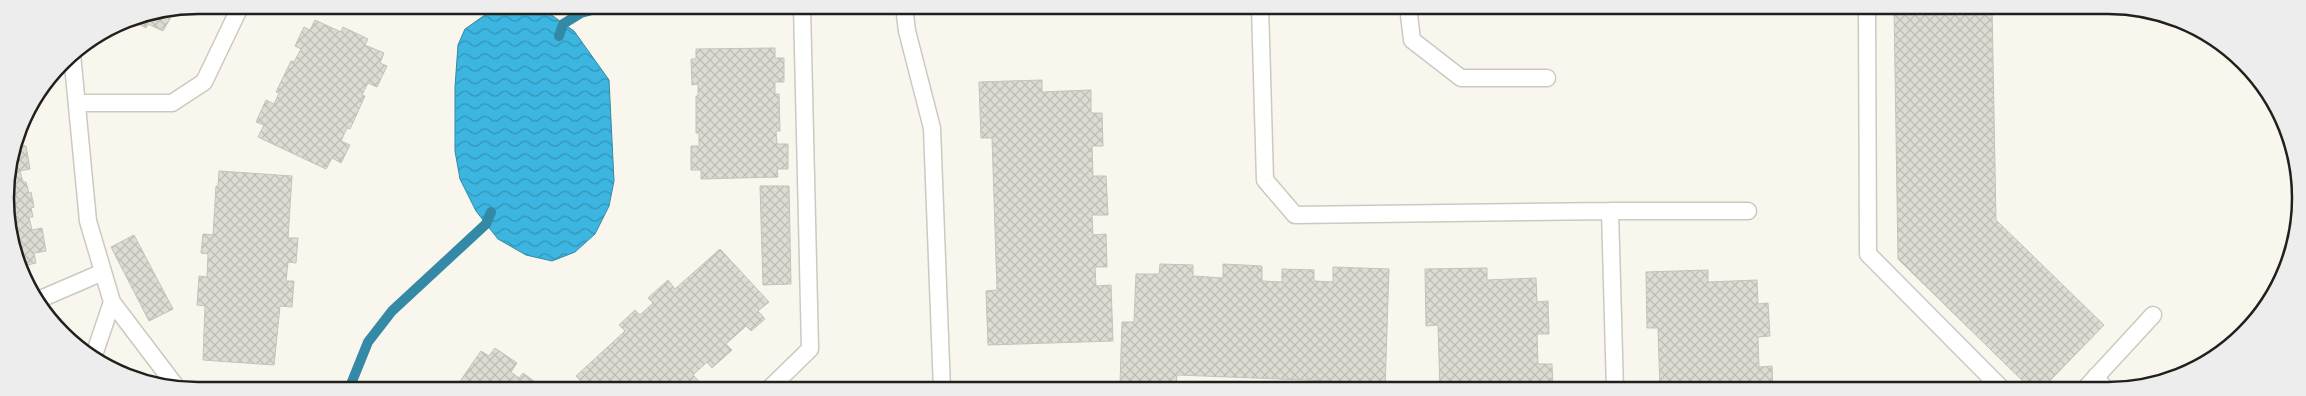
<svg xmlns="http://www.w3.org/2000/svg" width="2306" height="396" viewBox="0 0 2306 396" font-family="'Source Sans 3',sans-serif">
<defs>
<pattern id="water-waves" width="16" height="10" patternUnits="userSpaceOnUse" patternTransform="scale(1.25)"><rect width="16" height="10" fill="#3cb6e1"/><path d="M0 5q4-4 8 0t8 0" fill="none" stroke="#3294b6"/></pattern>
<pattern id="building-cross-hatch" width="8" height="8" patternUnits="userSpaceOnUse" patternTransform="scale(1.25)"><rect width="8" height="8" fill="#dedbd3"/><path d="M0 0l8 8M0 8l8-8" fill="none" stroke="#bebcb5"/></pattern>
</defs>
<rect width="100%" height="100%" fill="#f9f6ed"/>
<!-- water -->
<path fill="url(#water-waves)" stroke="#3489a6" d="M512,5H528L543,9L574,31L609,80L614,181L609,206L595,234L575,252L552,261L526,255L498,239L476,211L460,179L455,151V87L458,45L465,29L495,8Z"/>
<g fill="none" stroke-linecap="round" stroke-linejoin="round">
<!-- stream -->
<path stroke="#3489a6" stroke-width="10" d="M559,36L563,24L581,13L610,5
M349,389L368,342L392,311L486,224L491,212"/>
</g>
<!-- building -->
<path fill="url(#building-cross-hatch)" stroke="#c4c2b9" d="M928,6H985V7L928,9Z
M1894,6L1992,7L1996,220L2104,325L2040,391H2033L1898,259Z
M175,10L163,31L148,24L146,28L129,19Z
M315,20L341,32L343,27L368,39L365,45L384,53L380,63L387,66L377,87L368,83L362,95L365,96L350,129L347,128L341,141L350,145L341,163L332,158L326,169L258,137L264,125L256,122L266,100L274,104L279,93L276,92L291,61L294,62L301,49L295,46L304,27L310,30Z
M775,48V58H784V82H775V94H779L780,131H776L777,144H788V169H777L778,177L701,179V170H691V146H699V133H696V96H698V84L692,85L691,59H696V49Z
M1042,80V92L1091,90V113H1102L1103,146H1092L1093,176H1106L1108,215H1092L1093,235L1106,234L1107,267H1095L1096,286L1111,285L1113,341L988,345L986,291L997,290L992,138H981L979,82Z
M16,145L26,146L30,169L20,171L23,182H26L29,193L31,192L34,207L31,208L33,217H29L32,230L42,228L46,251L34,253L36,263L19,267L15,260L5,186Z
M219,171L292,176L288,238H298L296,263L288,262L286,281H294L292,307L280,306L274,365L203,360L205,306L197,305L199,276L207,277L208,254L201,253L203,234L213,235L216,186H218Z
M760,186H789L791,284L763,285Z
M134,235L173,309L149,321L111,247Z
M720,249L769,302L758,311L765,319L751,331L746,326L726,344L732,350L712,368L707,362L693,375L699,381L690,390L673,388L671,390H589L576,376L625,331L619,325L635,310L640,315L653,303L648,298L668,280L675,289Z
M1160,264L1193,265V276L1223,278V264L1262,266V281L1282,282V269L1314,270V281L1333,282V267L1389,269L1385,390H1330V381L1177,375L1176,386L1120,384L1122,322H1134L1136,274H1159Z
M1487,268V280L1536,278L1537,302L1548,301L1549,334H1537L1538,364H1552L1553,390H1440L1438,325L1426,326L1425,269Z
M1708,270V282L1757,280L1758,304L1768,303L1770,336L1758,337L1759,367L1772,366L1773,390H1660L1658,328H1647L1646,272Z
M495,348L517,363L511,372L519,378L523,373L546,390H454L481,351L489,356Z"/>
<g fill="none" stroke-linecap="round" stroke-linejoin="round">
<!-- lane casing -->
<g stroke="#ccc9c0" stroke-width="19">
<path id="lane" d="M904,6L907,31L932,128L942,390
M1260,6L1265,180L1295,215L1610,211
M1408,6L1412,40L1461,78H1547
M1867,6L1868,254L2003,390
M72,54L88,221L112,302L178,389
M77,103H172L204,82L241,5
M38,300L103,272
M93,358L112,302
M2096,376L2106,391
M768,390L810,349L802,6
M1615,390L1610,211H1748
M2083,391L2153,315"/>
</g>
<!-- lane -->
<use href="#lane" stroke="#fff" stroke-width="16"/>
</g>
<!-- crop -->
<path d="M0 0H2306V396H0ZM198 14H2108A184 184 0 0 1 2292 198V198A184 184 0 0 1 2108 382H198A184 184 0 0 1 14 198V198A184 184 0 0 1 198 14Z" fill="#ededed" fill-rule="evenodd"/>
<path fill="none" stroke="#21201d" stroke-width="2.5" d="M198 14H2108A184 184 0 0 1 2292 198V198A184 184 0 0 1 2108 382H198A184 184 0 0 1 14 198V198A184 184 0 0 1 198 14Z"/>
</svg>
